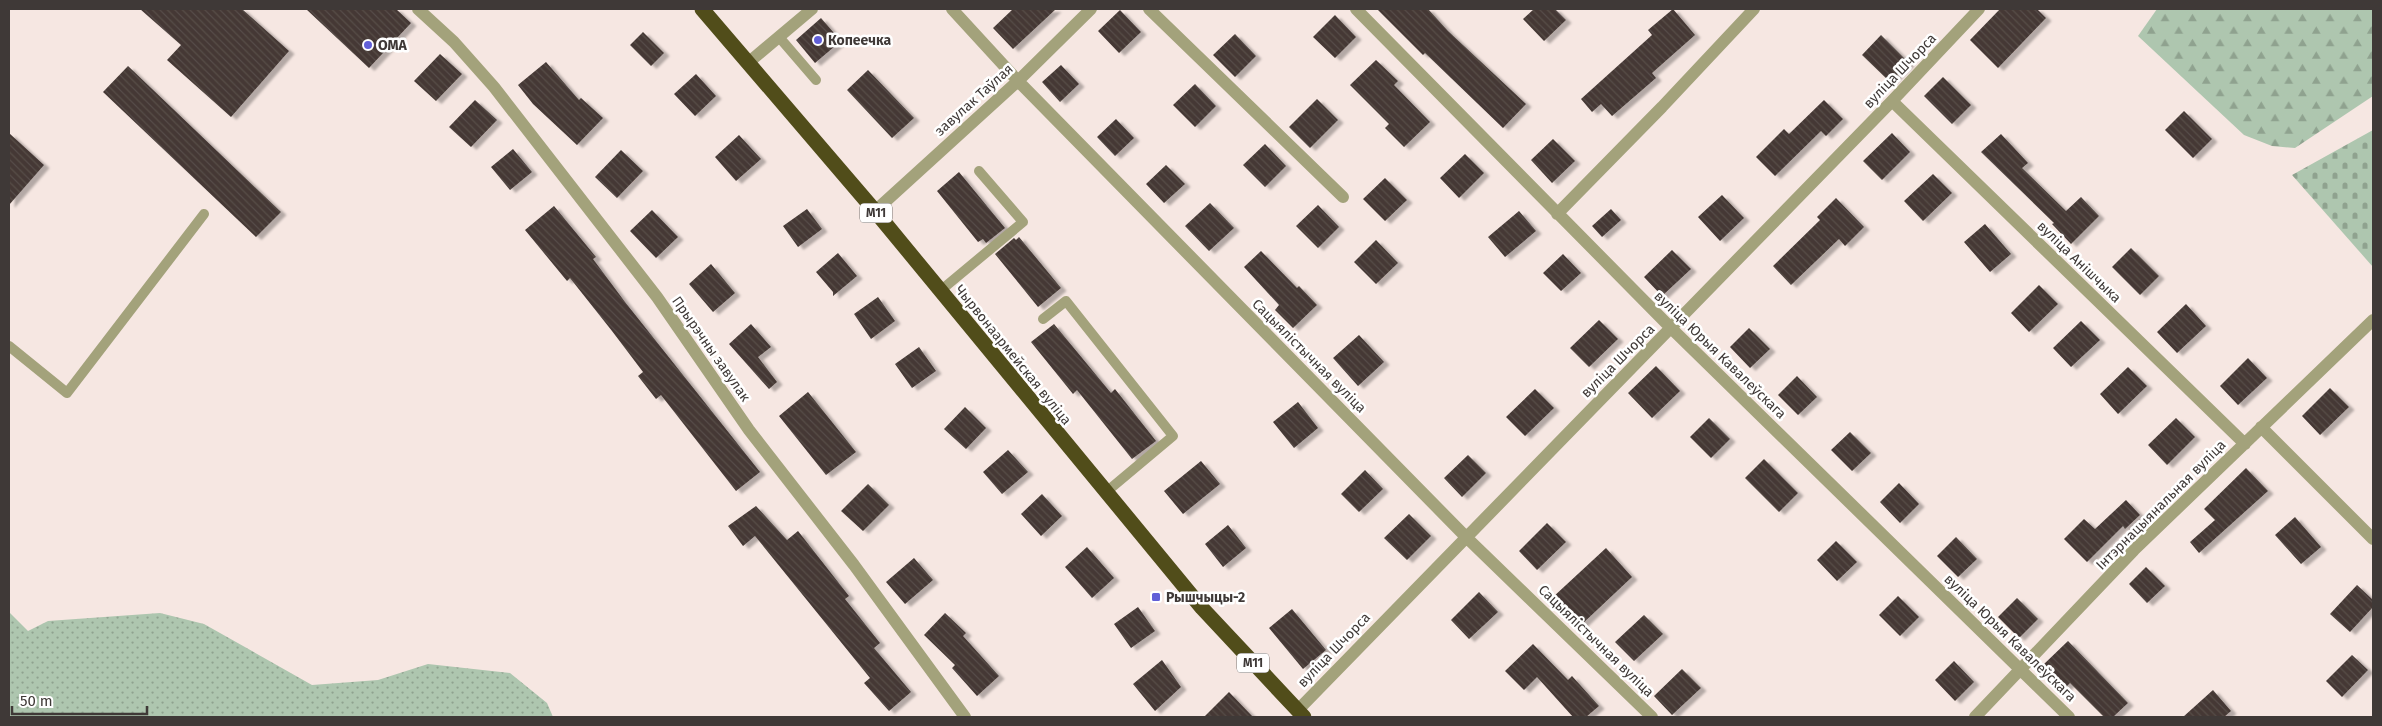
<svg xmlns="http://www.w3.org/2000/svg" width="2382" height="726" viewBox="0 0 2382 726" font-family="'Fira Sans',sans-serif">
<defs>
<pattern id="grass-dots" width="8" height="8" patternUnits="userSpaceOnUse" patternTransform="scale(1.25)"><rect width="8" height="8" fill="#aec6af"/><path d="M2 2h.1M6 6h.1" fill="none" stroke="#8fa28f" stroke-width="1.8" stroke-linecap="round"/></pattern>
<pattern id="forest-firs" width="22" height="20" patternUnits="userSpaceOnUse" patternTransform="scale(1.25)"><rect width="22" height="20" fill="#aec6af"/><path d="M5 1l3.5 6h-7zM16 11l3.5 6h-7z" fill="#8fa28f"/></pattern>
<pattern id="cemetery-stones" width="16" height="16" patternUnits="userSpaceOnUse" patternTransform="scale(1.25)"><rect width="16" height="16" fill="#aec6af"/><path d="M2 7V4a2 2 0 0 1 4 0v3zM10 15v-3a2 2 0 0 1 4 0v3z" fill="#8fa28f"/></pattern>
<pattern id="building-back-hatch" width="6" height="6" patternUnits="userSpaceOnUse" patternTransform="scale(1.25)"><rect width="6" height="6" fill="#443834"/><path d="M-1 5l2 2M0 0l6 6M5-1l2 2" fill="none" stroke="#574d49"/></pattern>
<filter id="shadow"><feDropShadow dx="5.5" dy="3" stdDeviation="1" flood-color="#0004"/></filter>
</defs>
<rect width="100%" height="100%" fill="#f6e7e2"/>
<!-- grass -->
<path fill="url(#grass-dots)" d="M9,612L28,631L48,621L160,613L204,624L312,685L378,680L428,664L510,673L547,703L553,717H9Z"/>
<!-- forest -->
<path fill="url(#forest-firs)" d="M2157,9H2373V96L2295,148L2272,146L2244,135L2138,36Z"/>
<!-- cemetery -->
<path fill="url(#cemetery-stones)" d="M2373,130V267L2292,175Z"/>
<!-- building -->
<path fill="url(#building-back-hatch)" filter="url(#shadow)" d="M140,9H242L289,51L231,117L167,60L181,45Z
M306,9H396L411,23L369,68Z
M1013,9H1056L1013,49L993,28Z
M1377,9H1428L1448,31L1526,104L1503,128L1425,53L1423,55Z
M1534,9H1555L1566,20L1544,41L1523,19Z
M1673,9L1695,35L1652,73L1656,78L1612,116L1601,104L1592,112L1581,99L1652,35L1648,30Z
M2000,9H2037L2046,18L1998,68L1970,40Z
M1120,10L1141,32L1119,53L1098,31Z
M1335,15L1356,37L1335,58L1313,37Z
M821,18L841,41L815,63L796,40Z
M643,32L664,53L651,66L630,45Z
M1235,34L1256,56L1235,77L1213,55Z
M1881,35L1909,63L1890,82L1862,55Z
M440,54L462,74L436,101L414,81Z
M1376,60L1398,81L1394,85L1430,122L1404,147L1385,128L1389,124L1350,85Z
M546,62L579,100L581,98L603,118L577,145L533,104L518,85Z
M1061,65L1079,84L1060,102L1042,82Z
M128,66L281,212L256,237L103,92Z
M868,70L914,118L892,138L847,90Z
M696,74L716,96L695,116L674,94Z
M1943,77L1971,105L1952,124L1924,96Z
M1195,84L1216,106L1195,127L1173,105Z
M1317,99L1338,120L1310,148L1289,127Z
M475,100L497,120L471,147L449,127Z
M1824,100L1843,119L1826,136L1821,131L1775,176L1756,157L1784,129L1789,134Z
M2184,111L2212,139L2193,158L2165,130Z
M1116,119L1134,138L1115,156L1097,137Z
M9,133L44,165L9,205Z
M1892,133L1910,152L1882,180L1863,161Z
M2001,134L2028,163L2022,168L2066,211L2081,197L2099,216L2071,244L2052,224L2054,223L1981,152Z
M739,135L761,159L736,181L715,157Z
M1553,139L1575,161L1552,183L1531,160Z
M1265,144L1286,166L1265,187L1243,165Z
M513,149L532,172L510,190L491,167Z
M621,150L643,171L617,198L595,177Z
M1465,154L1484,173L1459,198L1440,178Z
M1166,165L1185,184L1164,203L1146,184Z
M959,172L1005,228L986,243L983,239L978,242L937,191Z
M1933,174L1952,193L1923,221L1904,201Z
M1385,178L1407,200L1385,221L1363,199Z
M1722,195L1744,218L1720,241L1698,217Z
M1836,198L1864,227L1845,246L1839,239L1791,285L1773,266L1820,220L1817,217Z
M1210,203L1234,228L1209,251L1185,226Z
M1318,205L1339,227L1318,248L1296,226Z
M554,206L596,257L593,259L625,302L760,472L736,491L661,395L656,399L638,376L643,372L612,331L570,278L567,281L525,230Z
M807,209L822,229L798,247L783,226Z
M1611,209L1621,220L1602,237L1592,226Z
M652,210L678,237L656,258L630,231Z
M1519,211L1536,231L1505,257L1488,237Z
M1985,224L2011,254L1990,272L1964,242Z
M1019,237L1061,288L1038,307L995,254L1014,238L1016,240Z
M1376,240L1398,263L1376,284L1354,262Z
M2131,248L2159,276L2140,295L2112,267Z
M1672,250L1691,269L1662,296L1644,277Z
M1261,251L1297,288L1299,286L1317,305L1293,328L1275,310L1279,305L1244,267Z
M838,253L857,276L833,296V292L816,272Z
M1563,254L1581,273L1561,291L1543,273Z
M711,264L735,293L713,312L689,284Z
M2039,285L2058,304L2029,332L2011,313Z
M878,297L895,321L871,339L854,314Z
M2186,304L2206,326L2177,353L2157,332Z
M1599,320L1618,339L1589,367L1570,348Z
M2081,321L2100,340L2071,367L2053,348Z
M751,324L771,347L758,357L777,382L769,389L729,344Z
M1054,324L1111,393L1115,389L1156,441L1132,459L1077,390L1073,394L1031,342Z
M1749,328L1770,349L1750,368L1730,347Z
M1359,335L1384,362L1358,386L1333,358Z
M919,347L936,371L912,388L895,364Z
M2248,358L2267,378L2238,405L2220,386Z
M1656,366L1680,391L1652,418L1628,393Z
M2128,367L2147,386L2118,414L2100,394Z
M1797,376L1817,397L1798,415L1778,395Z
M2330,388L2349,407L2320,435L2302,416Z
M1535,389L1554,408L1525,436L1506,417Z
M808,392L856,452L826,475L779,416Z
M1298,402L1318,428L1294,448L1273,422Z
M965,407L986,428L966,449L944,429Z
M1709,418L1730,439L1711,458L1690,437Z
M2176,418L2195,437L2167,465L2148,445Z
M1850,432L1871,453L1852,471L1831,450Z
M1008,450L1028,472L1002,494L983,472Z
M1468,455L1486,473L1462,497L1444,478Z
M1764,459L1798,493L1779,512L1745,478Z
M1201,461L1220,484L1183,514L1164,491Z
M2246,468L2268,491L2199,553L2190,542L2215,520L2204,509Z
M1365,470L1383,489L1359,512L1341,494Z
M1899,483L1919,504L1900,523L1880,502Z
M868,484L889,505L863,531L841,511Z
M1042,494L1062,516L1041,536L1021,514Z
M2126,500L2140,515L2125,529L2123,526L2087,562L2064,539L2084,519L2095,529Z
M756,506L787,540L798,531L849,596L845,599L880,643L874,648L911,692L889,711L864,683L870,678L755,536L743,546L728,526Z
M1409,514L1431,536L1407,560L1384,538Z
M2295,517L2321,547L2301,564L2275,535Z
M1547,523L1566,542L1537,570L1519,551Z
M1228,525L1246,548L1223,567L1205,544Z
M1956,537L1977,559L1958,577L1937,556Z
M1836,541L1857,562L1837,581L1817,560Z
M1087,547L1114,578L1092,598L1065,567Z
M1606,548L1632,577L1580,626L1552,598Z
M914,558L933,580L905,604L886,582Z
M2146,567L2165,586L2147,603L2129,584Z
M2357,585L2373,600V607L2350,632L2330,614Z
M1479,592L1498,612L1469,639L1451,620Z
M1898,596L1919,617L1900,636L1879,615Z
M2017,598L2038,619L2019,638L1998,617Z
M1138,607L1155,631L1131,648L1114,624Z
M1292,609L1326,650L1303,669L1269,628Z
M945,613L966,633L963,636L999,676L977,696L952,668L955,665L924,635Z
M1644,615L1663,634L1634,661L1615,642Z
M2068,641L2128,703L2113,717H2104L2070,683L2065,688L2043,665Z
M1533,644L1568,680L1572,676L1599,706L1586,717H1573L1537,677L1524,690L1505,671Z
M2352,655L2368,670L2342,697L2326,681Z
M1162,660L1181,687L1155,711L1133,684Z
M1954,661L1974,682L1955,701L1935,680Z
M1682,669L1701,688L1672,715L1654,696Z
M2213,690L2231,711L2224,717H2183Z
M1229,692L1253,717H1204Z"/>
<g fill="none" stroke-linecap="round" stroke-linejoin="round">
<!-- lane -->
<path stroke="#a3a27b" stroke-width="10" d="M779,37L816,80
M940,291L1023,222L979,171
M1043,319L1066,301L1173,436L1105,493
M9,346L67,393L204,214"/>
<!-- street -->
<path stroke="#a3a27b" stroke-width="12" d="M418,9L454,42L494,87L657,297L749,430L854,565L965,717
M952,9L1018,81L1466,537L1652,717
M1149,9L1343,197
M1356,9L1671,328L2069,717
M749,62L812,9
M1892,101L2245,444
M875,211L1018,81L1091,9
M1557,214L1662,107L1754,9
M2261,427L2373,539
M1297,711L1892,101L1979,9
M1975,717L2134,550L2373,320"/>
<!-- highway -->
<path stroke="#514d1a" stroke-width="15" d="M702,9L875,211L1202,608L1304,717"/>
</g>
<!-- markers -->
<g fill="#615fd7" stroke="#fff" stroke-width="2">
<circle cx="818" cy="40" r="5"/>
<circle cx="368" cy="45" r="5"/>
<rect x="1151" y="592" width="10" height="10" rx="2.5"/>
</g>
<g text-anchor="middle" dominant-baseline="central" stroke-width="5" stroke-linejoin="round" paint-order="stroke">
<!-- shield labels -->
<g fill="#fff" stroke="#797473" stroke-width="1">
<rect x="860" y="203.5" width="32" height="19" rx="4"/>
<rect x="1237" y="653.5" width="32" height="19" rx="4"/>
</g>
<g font-size="12" font-weight="bold" fill="#3f3937">
<text x="876" y="213">М11</text>
<text x="1253" y="663">М11</text>
</g>
<!-- poi labels -->
<g font-size="14" font-weight="bold" fill="#3f3937" stroke="#fff" text-anchor="start">
<text x="828" y="40">Копеечка</text>
<text x="378" y="45">ОМА</text>
<text x="1166" y="597">Рышчыцы-2</text>
</g>
<!-- street labels -->
<g font-size="14" fill="#3f3937" stroke="#fff">
<text transform="translate(1900 71) rotate(-46)">вуліца Шчорса</text>
<text transform="translate(974 100) rotate(-42)">завулак Таўлая</text>
<text transform="translate(2079 262) rotate(44)">вуліца Анішчыка</text>
<text transform="translate(711 349) rotate(55)">Прырэчны завулак</text>
<text transform="translate(1013 355) rotate(51)">Чырвонаармейская вуліца</text>
<text transform="translate(1720 355) rotate(44)">вуліца Юрыя Кавалеўскага</text>
<text transform="translate(1309 356) rotate(45)">Сацыялістычная вуліца</text>
<text transform="translate(1618 361) rotate(-45)">вуліца Шчорса</text>
<text transform="translate(2161 505) rotate(-45)">Інтэрнацыянальная вуліца</text>
<text transform="translate(2010 638) rotate(44)">вуліца Юрыя Кавалеўскага</text>
<text transform="translate(1596 641) rotate(44)">Сацыялістычная вуліца</text>
<text transform="translate(1334 650) rotate(-46)">вуліца Шчорса</text>
</g>
</g>
<!-- border -->
<rect width="2382" height="726" fill="none" stroke="#3f3937" stroke-width="20"/>
<!-- scale -->
<path d="M12 706v8h135v-8" fill="none" stroke="#3f3937" stroke-width="2.5"/>
<text x="20" y="706" font-size="15" fill="#3f3937" stroke="#ffffff" stroke-width="4" paint-order="stroke">50 m</text>
</svg>
